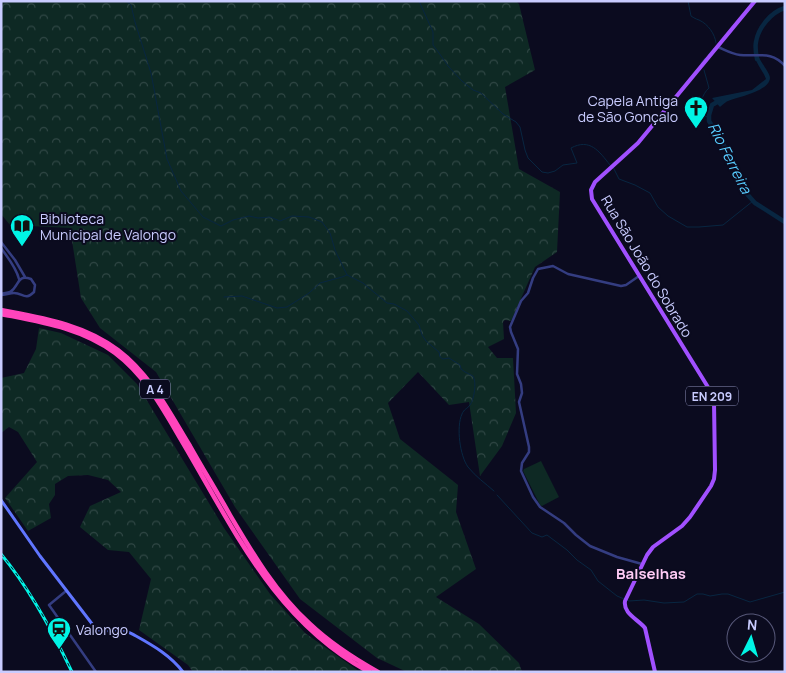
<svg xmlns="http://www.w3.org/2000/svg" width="786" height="673" viewBox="0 0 786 673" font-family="Manrope,sans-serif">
<defs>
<pattern id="forest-crowns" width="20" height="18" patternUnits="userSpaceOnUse" patternTransform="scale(1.25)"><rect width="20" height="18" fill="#0e2924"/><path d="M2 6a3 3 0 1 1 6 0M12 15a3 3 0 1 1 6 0" fill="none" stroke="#304745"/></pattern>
</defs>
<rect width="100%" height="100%" fill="#0b0b1f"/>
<!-- forest -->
<path fill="url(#forest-crowns)" d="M1,1H516L519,4L535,70L505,87L519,169L560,192L557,252L535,267L511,321L505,320L503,322L504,339L488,347L497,358H513L516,413L502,446L480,476L469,402L449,405L418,372L388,403L400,439L458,485L456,512L476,569L436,597L479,624L519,663L522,672H407L377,658L300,599L235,507L156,372L100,328L81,298L70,228L10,225L1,214Z
M39,328L61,333L108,355L137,384L224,528L270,594L305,633L360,672H193L188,665L139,630L151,579L129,552L108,550L80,527L90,506L121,492L108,480L88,475L68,476L55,484V495L49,504L51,518L28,531L5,498L37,462L18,432L9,427L1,433V378L24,373L36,349Z"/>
<!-- pitch -->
<path fill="#0e2924" d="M541,461L559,497L542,506L540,505L523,471L524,469Z"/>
<!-- water -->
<path fill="#082641" d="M755,57H759C761,63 770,73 770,78C769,92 736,97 726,102C725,103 721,106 720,107L712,98L752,90L766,79C763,71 757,65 755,57Z"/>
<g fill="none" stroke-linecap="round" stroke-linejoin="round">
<!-- stream -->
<path stroke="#082641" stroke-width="1" d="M126,1L131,5L135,22L151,73L167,159L181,191L203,217L221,226L233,220L249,216L258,218L270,217L280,221L292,216L309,217L322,222L330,233L335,250L347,275L363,283L387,303L394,304L407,311L419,325L422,335L426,341L439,352L440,357L443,359L449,358L460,365L461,369L465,372L473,376C477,382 474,400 470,405C467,409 464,409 462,414C456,427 460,456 468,467C476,477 485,483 494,491
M419,1L433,32V45L439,53L448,66L462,81L473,90L481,93L503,114L516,122L520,127L525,150L528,158L542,172L548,173L555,171L563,165L577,163L571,148C590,138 599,151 610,165
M688,1L691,16C694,18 696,19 699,20C708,24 715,34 716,43
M708,55L714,48
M701,63L705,58
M704,70L709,88C701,95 701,104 699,115L701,116L709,117
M613,167L619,179L635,185L650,193L658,207L668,216L687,227H699L723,225L753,201
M224,297L242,296L277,308L287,307L309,293L320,283L342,277L347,275
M497,495L532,533L542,537L547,535L567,550L577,560L591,570L598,581L617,596L629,601L644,600L664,603L684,602L697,594H703L710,596L722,594H728L750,602L785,592"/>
<!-- river -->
<path stroke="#082641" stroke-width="4.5" d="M757,59C756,54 755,47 756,42C758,28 771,12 785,8
M719,101L712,105L709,115V121L731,157L747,194L755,203L785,222"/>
<!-- tertiary -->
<path stroke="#343d81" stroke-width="2.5" d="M718,47C725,50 732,54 740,55C758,57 771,50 785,66
M1,242L15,260L25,277
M1,248C8,258 16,267 19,279
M639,276L626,285L621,286L568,274L553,266L538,269L533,278L528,293L521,301L510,327L511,332L518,349L517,374L521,384L522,393L519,402L529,447V452L522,463L521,471L533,497L540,507L564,523L576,535L590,546L617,557L642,564
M1,294C4,293 7,293 10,292C20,286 16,274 31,279L35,285L34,292C25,301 23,293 14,293C10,293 5,295 1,295
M66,591L49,605L96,672"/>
<!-- secondary -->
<path stroke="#6076ff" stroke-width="3" d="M1,500L40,556L96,629C104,634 113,628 122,630C128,631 132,634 136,636C154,646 171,656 183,672"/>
<!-- primary -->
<path stroke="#a150ff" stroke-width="4" d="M655,672L645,628C638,619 623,614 625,601L647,555L653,547L682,526L690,517L711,486L714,479L715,470L714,402L711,392L592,199L591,190L595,182L638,143L755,1"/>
<!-- motorway -->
<path stroke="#ff44bc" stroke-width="4.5" d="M1,310C43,318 83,324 118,350C151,375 169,412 190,446C203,469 217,492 230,515C253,554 276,593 310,624C330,643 353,658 378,672
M1,314C41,322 81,328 115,353C146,376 164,411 183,443C235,531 275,621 369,672"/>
<!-- rail casing -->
<g stroke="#00f4e5" stroke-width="3">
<path id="rail" d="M1,554C30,589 52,630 72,672"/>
</g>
<!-- rail -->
<use href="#rail" stroke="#0b0b1f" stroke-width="1" stroke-dasharray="4" stroke-linecap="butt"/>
</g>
<!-- icons -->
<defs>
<g id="church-pin" transform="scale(1.25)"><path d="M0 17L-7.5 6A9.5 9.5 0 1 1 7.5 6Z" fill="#00f4e5" stroke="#0b0b1f"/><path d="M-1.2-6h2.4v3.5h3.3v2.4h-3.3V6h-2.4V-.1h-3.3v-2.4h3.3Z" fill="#111"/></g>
<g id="library-pin" transform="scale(1.25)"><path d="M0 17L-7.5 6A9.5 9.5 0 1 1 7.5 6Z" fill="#00f4e5" stroke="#0b0b1f"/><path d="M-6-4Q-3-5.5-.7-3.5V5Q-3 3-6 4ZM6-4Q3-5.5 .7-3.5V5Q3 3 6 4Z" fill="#111"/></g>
<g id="station-pin" transform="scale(1.25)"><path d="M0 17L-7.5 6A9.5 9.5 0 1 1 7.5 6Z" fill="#00f4e5" stroke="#0b0b1f"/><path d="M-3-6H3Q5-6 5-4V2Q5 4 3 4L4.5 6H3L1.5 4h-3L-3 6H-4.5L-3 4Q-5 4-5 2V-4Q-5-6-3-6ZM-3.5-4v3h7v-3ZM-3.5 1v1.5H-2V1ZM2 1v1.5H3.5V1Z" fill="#111"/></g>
</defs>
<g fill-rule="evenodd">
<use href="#church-pin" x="696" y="108"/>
<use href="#library-pin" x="22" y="226"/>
<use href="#station-pin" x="59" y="629"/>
</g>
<g text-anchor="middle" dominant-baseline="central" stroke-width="4" stroke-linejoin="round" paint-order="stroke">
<!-- shield labels -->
<g fill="#0b0b1f" stroke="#9092bc" stroke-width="1">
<rect x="140" y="379.5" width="30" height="19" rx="4"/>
<rect x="686" y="386.5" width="52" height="19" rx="4"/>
</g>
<g font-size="12" font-weight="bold" fill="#c9ccff">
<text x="155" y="389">A 4</text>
<text x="712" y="396">EN 209</text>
</g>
<!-- poi labels -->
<g font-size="14" fill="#c9ccff" stroke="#0b0b1f" text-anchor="start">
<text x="678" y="100" text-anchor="end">Capela Antiga<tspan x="678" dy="16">de São Gonçalo</tspan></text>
<text x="40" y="218">Biblioteca<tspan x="40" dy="16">Municipal de Valongo</tspan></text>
<text x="76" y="629">Valongo</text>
</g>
<!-- street labels -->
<g font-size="14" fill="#c9ccff" stroke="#0b0b1f">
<text transform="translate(647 266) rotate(59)">Rua São João do Sobrado</text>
</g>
<!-- water labels -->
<g font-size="15" font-style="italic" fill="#57ccff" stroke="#0b0b1f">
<text transform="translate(730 158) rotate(63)">Rio Ferreira</text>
</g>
<!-- neighbourhood labels -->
<g font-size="15" font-weight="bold" fill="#ffcbf5" stroke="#0b0b1f">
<text x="651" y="573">Balselhas</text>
</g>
</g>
<!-- border -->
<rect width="786" height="673" fill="none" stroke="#c9ccff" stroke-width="5"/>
<!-- north arrow -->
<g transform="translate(751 638) rotate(5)"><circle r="24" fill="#0b0b1f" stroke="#575879"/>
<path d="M0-4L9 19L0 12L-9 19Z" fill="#00f4e5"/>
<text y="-8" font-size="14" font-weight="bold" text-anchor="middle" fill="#c9ccff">N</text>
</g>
</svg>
